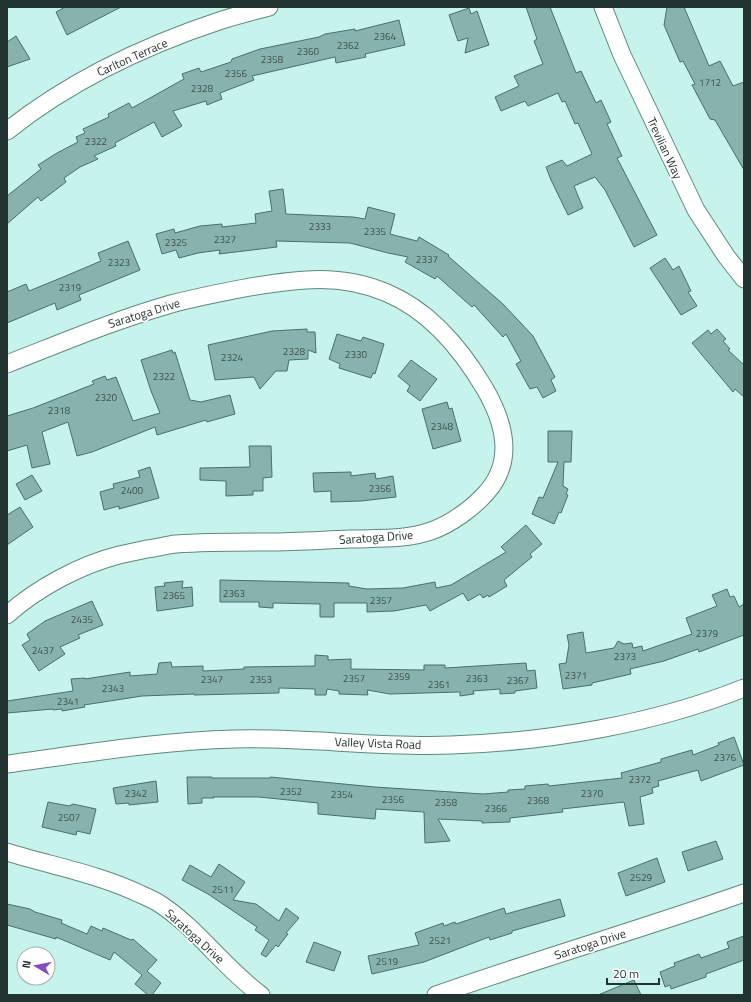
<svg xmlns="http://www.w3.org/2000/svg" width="751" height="1002" viewBox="0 0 751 1002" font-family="'Titillium Web',sans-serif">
<rect width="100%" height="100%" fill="#c6f4ec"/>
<!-- building -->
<path fill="#87b3ac" stroke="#46716a" d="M65,7H121L67,35L56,12Z
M526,7H550L576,73L581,71L596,103L601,100L611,122L607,124L622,156L617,158L657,235L634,247L605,190L595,177L574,186L583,208L568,215L551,180L546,167L562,160L567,166L592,154L578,123L575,124L565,101L562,102L558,93L528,106L525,101L501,111L495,97L519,86L514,76L543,64L534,41L537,39Z
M667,7H684L709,66L720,61L733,86L744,82V170L715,120L710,119L692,85L695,84L683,61L680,62L664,25Z
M469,8L471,14L477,11L489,45L465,53L468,38L458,41L449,15Z
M399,20L405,45L365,54L366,57L336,63L335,57L252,76L254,80L220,93L222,99L207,105L206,101L173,111L182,126L162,137L154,122L115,143L116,146L94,156L98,159L80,167L64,178L66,182L41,201L38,197L7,224V196L41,169L38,165L57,153L78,142L76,137L85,133L83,129L109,117L108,114L129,103L132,108L184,79L182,74L199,68L201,72L231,62L232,59L260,49L319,37L325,34L355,29V31Z
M16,36L30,59L7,67V42Z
M283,189L286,214L353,217L365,219L368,207L395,214L390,234L417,241L419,237L449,255L448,256L503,304L533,336L555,377L551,380L556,391L543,398L537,387L530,389L516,364L521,361L506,334L503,337L474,305L472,307L437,276L435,279L405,262L408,257L388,253L350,243L276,241L277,247L219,254L220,250L198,253L179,258L176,250L162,254L156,234L174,229L175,233L200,226L222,224V227L256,223L255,214L272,211L269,191Z
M128,241L140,270L79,295L81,300L57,310L55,303L7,323V292L26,284L29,291L68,275L101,261L98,253Z
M665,258L673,270L679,266L691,291L688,292L697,306L681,315L650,268Z
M307,329V332H315L316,353L308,350V359L289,360L287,371H276L260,389L254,377L215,380L208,345L272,331Z
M717,329L726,339L723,341L730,349L728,350L744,365V397L735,389L733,392L692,343L708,330L711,334Z
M337,334L361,341L363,337L384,344L375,374L373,373L371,378L339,368L340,364L329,359Z
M172,350L173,353L175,352L190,400L201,402L230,395L235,414L207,422L206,420L157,435L155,427L92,452L77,456L68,422L42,432L50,464L32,468L27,445L7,451V416L33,408L94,384L92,381L105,376L107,380L116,377L133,421L160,413L151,391L141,360Z
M411,360L437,379L420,401L407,391L410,386L398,376Z
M447,402L449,409L452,408L461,441L433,449L422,409Z
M548,431H572V433L571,462H564L563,486L568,489L566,494L568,495L561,513L559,512L554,524L532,514L539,497L543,498L558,462H548Z
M249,446H271L272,477L263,478V491H253V495L226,496V481L200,480V468L250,467Z
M150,467L159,498L119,509V506L104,510L100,492L114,488L113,484L140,477L138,471Z
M351,472V476L375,473L376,479L393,476L396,497L361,501L331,502V491L314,492L313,473Z
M32,475L42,491L25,500L16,484Z
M20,507L33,527L7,545V515Z
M526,525L542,544L530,554L532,557L504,580L507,586L489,597L488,595L483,598L480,594L468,601L463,593L430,611L426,605L394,611L367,612V603H334V617H320V604L273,603V608L259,607V602H220V580L349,583V586L367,589L403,588L435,582L436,588L451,585L506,552L501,547Z
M183,581L182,588L192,587L193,606L157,611L155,587L165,586L164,583Z
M727,589L730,597L734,596L739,607L744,604V635L699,652L698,649L664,661L630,669L631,674L592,683V685L563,689L559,664L566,663L569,645L567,635L583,632L586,653L614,648L618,641L624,644L632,643L633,648L642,646L643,651L692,634L686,618L717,606L712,595Z
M92,601L103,625L78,635L80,638L60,647L65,654L39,671L22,645L30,640L27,634L45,621Z
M315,655L328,656V660L351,659V669L424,670V665H445V668L526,663L527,671L535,670L537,688L515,691V693L500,694V689L473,691L474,694L460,696V692L390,694L367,690L368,695L339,694V691L327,689L326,695H315V689L279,688V693L194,695V694L142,696L84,705L85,707L62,711V709L53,710V709L7,713V701L73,691L71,679L85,678V679L130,672V676L157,674L159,663L171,662L172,667L203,666V671L244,669V667L315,666Z
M734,737L744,765L701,781L698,770L658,781L659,786L652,788L653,793L640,797L644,824L629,826L624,802L562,809L563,812L510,818V822L482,823V821L438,819L450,841L425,843L424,812L376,809L375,819L318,814V803L259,797H213L214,798H202V803L188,804L187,777H212V778H270V777L375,787L483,794L508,792V790L525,789V786L548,784L549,786L622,778L621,773L661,762V759L692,750L693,755L719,745L718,743Z
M156,781L158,802L129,805V803L116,804L113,788Z
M48,802L69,806L73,804L96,809L90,834L77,831L76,835L42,827Z
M716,841L723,859L688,871L682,852Z
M657,858L665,882L626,896L618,873Z
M219,864L245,882L233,900L256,904L279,921L286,908L299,918L286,933L288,934L278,947L276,945L266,957L261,954L269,940L255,930L257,927L208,894L182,880L190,865L211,877Z
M560,899L565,916L512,931V933L490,940L489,937L424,962L372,974L368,956L419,945L415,933L443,923L444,926L455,922L456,924L504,908L506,914Z
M7,904L30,909L35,912L62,920L61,923L87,934L91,926L102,931L103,928L131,940L133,939L157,960L147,971L161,983L152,995H148L135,984L142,975L114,952L110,960L56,937V939L7,925Z
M744,936V960L706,974V977L671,989L670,985L665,987L660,972L675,966L674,963L699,954L701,958L729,948L727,942Z
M314,942L341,952L334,971L306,962Z
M634,980L641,995H598Z"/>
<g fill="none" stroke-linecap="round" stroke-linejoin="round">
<!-- street casing -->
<g stroke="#5d8881" stroke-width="19">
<path id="street" d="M603,7L622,55L696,210L726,256L744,279
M7,131C71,80 146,45 222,20C238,15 254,11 269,7
M7,364C61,343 115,320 171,304C197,297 224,292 250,287C298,279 341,273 387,293C430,311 462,350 485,389C504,422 515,460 487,492C473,508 451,524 431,531C405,540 377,538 350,539C323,540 296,542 269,542C238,542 207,542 176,544C166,545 157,548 147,549C138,551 128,553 119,555C80,565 37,588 7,615
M7,764C82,754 158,741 234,739C307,737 379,748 451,745C548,742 654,724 744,688
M7,852C52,866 98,874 140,894C147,897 154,900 160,904C198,929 224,968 261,995
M436,995C538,959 642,929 744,893"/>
</g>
<!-- street -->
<use href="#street" stroke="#fff" stroke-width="17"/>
</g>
<g text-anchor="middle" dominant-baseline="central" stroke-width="3.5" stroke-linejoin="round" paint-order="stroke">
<!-- number labels -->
<g font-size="10" fill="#3b5450">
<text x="385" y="36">2364</text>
<text x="348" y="45">2362</text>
<text x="308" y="51">2360</text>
<text x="272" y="59">2358</text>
<text x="236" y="73">2356</text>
<text x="710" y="82">1712</text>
<text x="202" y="88">2328</text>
<text x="96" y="141">2322</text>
<text x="320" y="226">2333</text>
<text x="375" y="231">2335</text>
<text x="225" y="239">2327</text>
<text x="176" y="242">2325</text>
<text x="427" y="259">2337</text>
<text x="119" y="262">2323</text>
<text x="70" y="287">2319</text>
<text x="294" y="351">2328</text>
<text x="356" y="354">2330</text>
<text x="232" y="357">2324</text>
<text x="164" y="376">2322</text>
<text x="106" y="397">2320</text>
<text x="59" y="410">2318</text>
<text x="442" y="426">2348</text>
<text x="380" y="488">2356</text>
<text x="132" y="490">2400</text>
<text x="234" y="593">2363</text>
<text x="174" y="595">2365</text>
<text x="381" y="600">2357</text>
<text x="82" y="619">2435</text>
<text x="707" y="633">2379</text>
<text x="43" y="650">2437</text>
<text x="625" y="656">2373</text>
<text x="576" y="675">2371</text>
<text x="399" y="676">2359</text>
<text x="354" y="678">2357</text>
<text x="477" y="678">2363</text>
<text x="212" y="679">2347</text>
<text x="261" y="679">2353</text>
<text x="518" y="680">2367</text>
<text x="439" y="684">2361</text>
<text x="113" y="688">2343</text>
<text x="68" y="701">2341</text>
<text x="725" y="757">2376</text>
<text x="640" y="779">2372</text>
<text x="291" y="791">2352</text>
<text x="136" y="793">2342</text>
<text x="592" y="793">2370</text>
<text x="342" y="794">2354</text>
<text x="393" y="799">2356</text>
<text x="538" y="800">2368</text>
<text x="446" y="802">2358</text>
<text x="496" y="808">2366</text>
<text x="69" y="817">2507</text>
<text x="641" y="877">2529</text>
<text x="223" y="889">2511</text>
<text x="440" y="940">2521</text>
<text x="387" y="961">2519</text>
</g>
<!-- street labels -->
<g font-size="12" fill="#223431" stroke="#fff">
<text transform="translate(132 57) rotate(-24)">Carlton Terrace</text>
<text transform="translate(665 148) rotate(65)">Trevilian Way</text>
<text transform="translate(144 313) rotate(-17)">Saratoga Drive</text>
<text transform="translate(376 537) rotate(-4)">Saratoga Drive</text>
<text transform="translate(378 743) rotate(2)">Valley Vista Road</text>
<text transform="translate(195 936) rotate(42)">Saratoga Drive</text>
<text transform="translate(590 944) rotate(-18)">Saratoga Drive</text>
</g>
</g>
<!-- border -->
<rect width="751" height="1002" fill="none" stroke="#223431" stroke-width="16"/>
<!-- north arrow -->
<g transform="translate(36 966) rotate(280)"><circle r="19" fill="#ffffff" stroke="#a7aead"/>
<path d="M0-3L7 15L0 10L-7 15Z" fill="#854bc1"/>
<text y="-6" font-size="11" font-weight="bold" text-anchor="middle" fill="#223431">N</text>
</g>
<!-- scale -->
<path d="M607 978v6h52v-6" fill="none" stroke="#223431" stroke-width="2"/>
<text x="613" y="978" font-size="12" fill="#223431" stroke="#ffffff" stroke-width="3" paint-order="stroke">20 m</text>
</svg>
